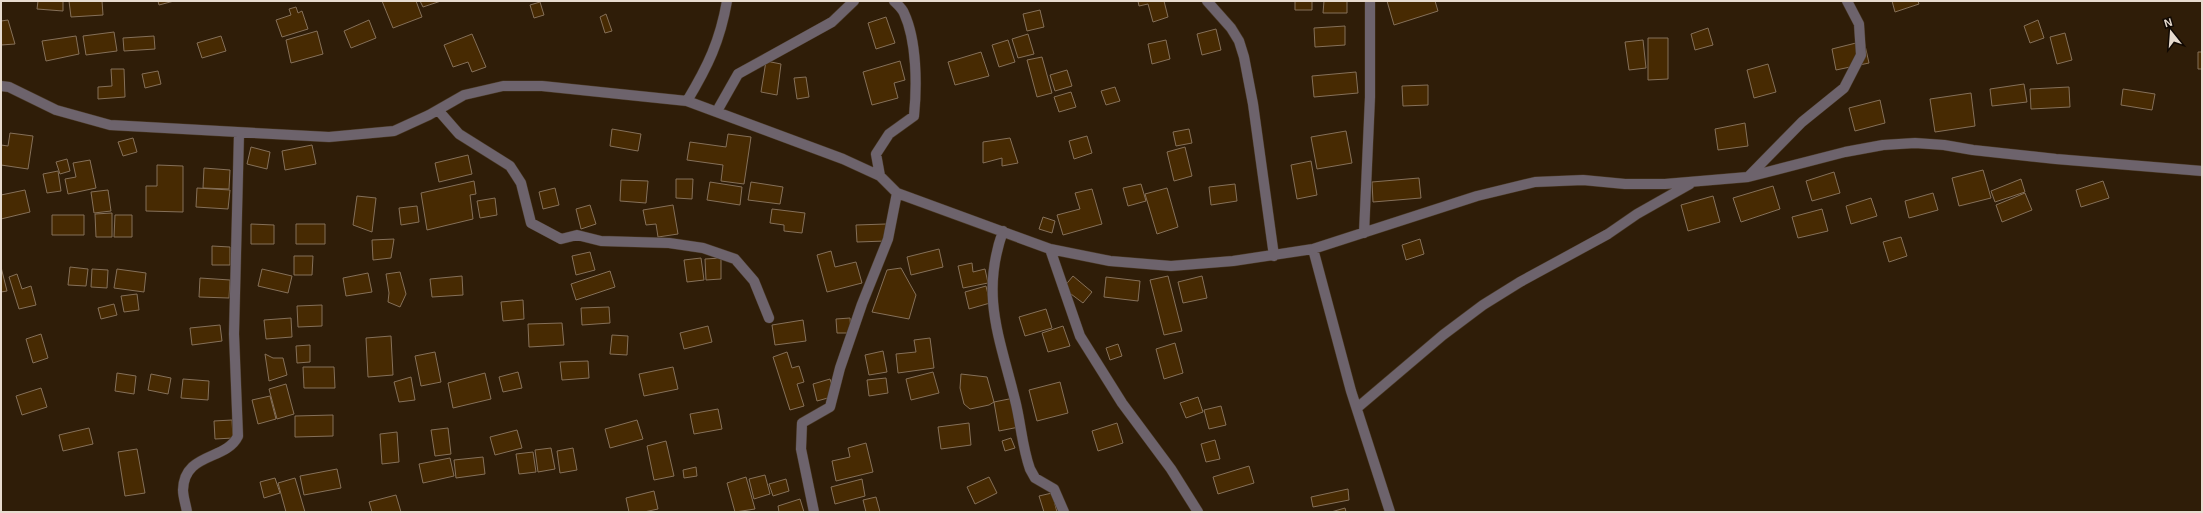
<svg xmlns="http://www.w3.org/2000/svg" width="2203" height="513" viewBox="0 0 2203 513" font-family="Helvetica,sans-serif">
<rect width="100%" height="100%" fill="#2f1d08"/>
<!-- building -->
<path fill="#472a02" stroke="#857059" d="M38,1H63V11L37,9Z
M69,1H102L103,15L71,17Z
M158,1H174L159,5Z
M382,1H416L422,17L393,28Z
M420,1H441L423,7Z
M1138,1H1164L1168,17L1153,22L1148,4L1139,6Z
M1295,1H1312V10H1295Z
M1324,1H1347V13H1323Z
M1387,1H1435L1438,11L1394,25Z
M1892,1H1918L1919,4L1895,12Z
M540,2L544,15L534,18L530,5Z
M296,7L298,13L302,11L308,29L282,37L276,20L291,15L289,9Z
M1040,10L1044,27L1027,31L1023,14Z
M606,14L612,31L605,33L600,17Z
M886,17L895,43L876,49L868,23Z
M8,20L15,44L1,45V21Z
M369,20L376,38L351,48L344,31Z
M2038,20L2044,38L2030,43L2024,26Z
M1345,26V45L1315,47L1314,28Z
M1708,28L1713,45L1695,50L1691,34Z
M1216,29L1221,50L1202,55L1197,34Z
M317,31L323,54L291,63L286,40Z
M114,32L117,51L86,55L83,36Z
M2065,33L2072,60L2057,64L2050,37Z
M472,34L486,67L472,72L468,62L453,67L444,45Z
M1028,34L1034,54L1018,58L1012,39Z
M76,36L79,54L46,61L42,41Z
M154,36L155,49L124,51L123,38Z
M221,36L226,51L202,58L197,43Z
M1648,38H1668V79L1648,80Z
M1008,40L1015,62L999,67L992,45Z
M1166,40L1170,59L1152,64L1148,44Z
M1643,40L1646,68L1629,70L1625,42Z
M1864,41L1869,63L1836,70L1832,49Z
M981,52L989,76L955,85L948,62Z
M2198,52H2202V69H2198Z
M1042,57L1052,93L1037,97L1027,60Z
M766,61L781,64L777,95L761,92Z
M900,61L905,80L894,83L898,98L872,105L863,72Z
M1768,64L1776,92L1754,98L1747,70Z
M111,69H124L125,97L98,99V87L112,86Z
M1067,70L1072,86L1055,91L1050,75Z
M158,71L161,84L145,88L142,74Z
M1356,72L1358,93L1314,97L1312,76Z
M806,77L809,97L797,99L794,78Z
M2024,84L2027,102L1992,106L1990,89Z
M1428,85V105L1403,106L1402,86Z
M1115,87L1120,101L1106,105L1101,91Z
M2069,87L2070,107L2031,109L2030,89Z
M2123,89L2155,94L2152,110L2121,105Z
M1071,92L1076,107L1059,112L1054,97Z
M1971,93L1975,126L1935,132L1930,99Z
M1880,100L1885,123L1855,131L1849,108Z
M1745,123L1748,146L1718,150L1715,129Z
M612,129L641,134L638,151L610,146Z
M1189,129L1192,143L1176,146L1173,132Z
M1346,131L1352,163L1317,169L1311,137Z
M10,133L33,136L28,169L1,165V145L8,146Z
M728,134L751,137L744,184L721,181L723,165L687,160L690,142L726,147Z
M1087,136L1092,153L1074,159L1069,141Z
M133,138L137,152L123,156L118,142Z
M1010,138L1018,163L1002,166V158L983,163V142Z
M312,145L316,164L285,170L282,151Z
M251,147L270,152L267,169L247,164Z
M1185,147L1192,176L1174,181L1167,152Z
M468,155L472,174L439,182L435,163Z
M67,159L70,171L60,174L56,162Z
M90,160L96,188L68,194L65,179L76,177L73,163Z
M1311,161L1317,195L1297,199L1291,165Z
M157,165L183,166V212L146,211V186H157Z
M204,168L230,170L229,189L203,188Z
M1983,170L1991,198L1959,206L1952,178Z
M58,171L61,191L47,193L43,174Z
M1834,172L1840,193L1812,201L1806,181Z
M1419,178L1421,198L1373,202L1372,182Z
M676,179H693L692,199L676,198Z
M2021,179L2025,192L1995,202L1991,191Z
M621,180L648,181L646,203L620,201Z
M474,181L476,194L470,195L473,219L427,230L421,193Z
M2103,181L2109,198L2081,207L2076,190Z
M710,182L742,187L740,205L707,200Z
M751,182L783,187L780,204L748,200Z
M1141,184L1146,201L1128,206L1123,188Z
M1235,184L1237,201L1211,205L1209,187Z
M1773,186L1780,209L1741,222L1733,198Z
M197,188L230,190L228,209L196,207Z
M555,188L559,205L543,209L539,192Z
M1167,188L1178,227L1157,234L1145,194Z
M1092,189L1102,224L1063,235L1057,215L1080,209L1075,193Z
M25,190L30,212L1,219V195Z
M108,190L111,211L94,213L91,192Z
M1933,193L1938,210L1909,218L1905,201Z
M2025,193L2032,210L2002,222L1996,205Z
M357,196L376,198L372,232L353,225Z
M1713,196L1720,222L1688,231L1681,205Z
M495,198L497,215L480,218L477,201Z
M1871,198L1877,216L1851,224L1846,206Z
M590,205L596,224L581,229L576,209Z
M673,205L678,234L658,237L656,224L646,225L643,210Z
M417,206L419,222L401,225L399,208Z
M772,209L805,213L802,233L784,231V225L770,223Z
M1822,209L1828,231L1798,238L1792,217Z
M112,213V237H96L95,214Z
M52,215H84V235H52Z
M115,215H132V237H114Z
M1043,217L1055,221L1052,233L1039,229Z
M251,224L274,225V244H251Z
M296,224H325V244H296Z
M886,224V241L857,242L856,225Z
M1901,237L1907,256L1889,262L1883,242Z
M394,239L391,258L373,260L372,240Z
M1420,239L1424,254L1406,260L1402,245Z
M212,246L230,247V265H212Z
M939,249L943,267L911,275L907,257Z
M831,251L835,267L856,262L862,283L827,292L817,255Z
M590,252L595,270L576,275L572,256Z
M294,256H313L312,275H294Z
M701,258L704,280L687,282L684,260Z
M721,258V279L706,280L705,259Z
M972,263L973,272L985,269L988,283L963,288L958,266Z
M1,267L7,291L1,292Z
M70,267L88,269L86,286L68,285Z
M901,268L916,295L909,319L872,312L887,270Z
M92,269L108,270L107,288L91,287Z
M117,269L146,273L144,292L114,288Z
M262,269L292,276L288,293L258,286Z
M610,271L615,287L576,300L571,284Z
M400,272L406,294L400,307L388,302L389,293L386,274Z
M368,273L372,292L346,296L343,278Z
M17,274L22,289L31,286L36,305L19,309L9,277Z
M462,276L463,295L432,297L430,279Z
M1073,276L1092,292L1083,303L1063,288Z
M1168,276L1182,331L1164,335L1150,280Z
M1202,276L1207,298L1183,303L1178,282Z
M1106,277L1140,281L1138,301L1104,297Z
M200,278L230,280L229,298L199,297Z
M986,286L990,303L969,309L965,292Z
M137,294L139,310L124,312L121,296Z
M523,300L524,319L503,321L501,302Z
M114,304L117,315L101,319L98,308Z
M322,305V326L298,327L297,306Z
M609,307L610,323L582,325L581,308Z
M1046,309L1052,328L1025,336L1019,317Z
M291,318L292,337L266,339L264,320Z
M850,318L851,333H837L836,319Z
M803,320L806,341L775,345L772,325Z
M562,323L564,345L529,347L528,324Z
M220,325L222,341L192,345L190,328Z
M708,326L712,342L684,349L680,333Z
M1063,326L1070,346L1048,352L1042,333Z
M41,334L48,358L33,363L26,339Z
M612,335L628,336L627,355L610,354Z
M391,336L393,375L368,377L366,338Z
M930,338L934,368L898,373L896,354L916,352L914,340Z
M1175,343L1183,373L1164,379L1156,349Z
M1118,344L1122,356L1110,360L1106,348Z
M310,345V362L297,363L296,346Z
M883,351L887,372L869,375L865,355Z
M435,352L441,382L421,386L415,356Z
M787,352L792,368L799,366L804,382L797,384L804,406L790,410L773,357Z
M265,354L273,358H283L287,375L269,381Z
M588,361L589,378L562,380L560,362Z
M303,367H334L335,388H304Z
M673,367L678,389L644,396L639,374Z
M518,372L522,388L503,392L499,377Z
M933,372L939,393L911,400L906,379Z
M117,373L136,376L134,394L115,391Z
M485,373L491,399L453,408L448,383Z
M151,374L171,378L168,394L148,390Z
M961,374L987,377L994,402L989,405L970,409L964,404L960,388Z
M411,377L415,400L399,402L394,382Z
M886,378L888,393L869,396L867,380Z
M183,379L209,381L208,400L181,398Z
M830,379L835,396L817,401L813,384Z
M1060,382L1068,413L1037,421L1029,390Z
M286,384L294,414L277,419L269,389Z
M41,388L47,407L22,415L16,396Z
M270,396L276,419L258,424L252,400Z
M1198,397L1203,412L1186,418L1180,403Z
M1014,398L1019,427L999,431L994,402Z
M1221,406L1226,425L1209,429L1204,410Z
M718,409L722,429L694,434L690,414Z
M333,415V436L295,437V416Z
M232,420L233,438L215,439L214,421Z
M637,420L643,439L610,448L605,429Z
M969,423L971,445L941,449L938,427Z
M1117,423L1123,443L1098,451L1092,431Z
M89,428L93,444L63,451L59,435Z
M448,428L451,454L435,456L431,430Z
M517,430L522,448L495,455L490,437Z
M397,432L399,462L382,464L380,434Z
M1011,438L1015,448L1005,451L1002,441Z
M1215,440L1220,459L1206,462L1201,444Z
M666,441L674,476L654,480L647,446Z
M866,443L873,472L836,481L832,461L850,457L848,448Z
M551,448L555,469L538,472L535,450Z
M573,448L577,470L560,473L557,451Z
M137,449L145,493L125,496L118,452Z
M533,452L536,472L519,474L516,454Z
M483,457L485,474L456,478L454,460Z
M450,458L454,476L423,483L419,464Z
M1249,466L1254,483L1218,494L1213,477Z
M696,467L697,476L684,478L683,470Z
M337,469L341,488L304,495L300,476Z
M765,475L770,494L754,499L749,479Z
M746,477L755,509L735,512L727,483Z
M989,477L997,493L975,504L967,487Z
M275,478L280,493L264,498L260,482Z
M295,478L305,512H286L278,483Z
M786,479L789,491L773,496L769,484Z
M862,479L865,496L835,504L831,487Z
M1348,489L1349,500L1313,507L1311,497Z
M654,491L658,509L644,512H629L626,498Z
M1052,493L1057,512H1044L1039,496Z
M396,495L401,512H372L369,502Z
M876,497L880,512H866L863,500Z
M800,499L804,512H779L778,506Z
M1345,508L1346,512H1331Z"/>
<g fill="none" stroke-linecap="round" stroke-linejoin="round">
<!-- minor casing -->
<g stroke="#493824" stroke-width="11">
<path id="minor" d="M1207,1L1231,28L1239,41L1244,57L1253,104L1274,256
M1,86L9,87L56,110L110,125L329,137L394,131L429,115L464,95L503,86H542L687,101L843,159L880,176L897,193L1050,249L1110,261L1171,266L1233,261L1313,249L1477,196L1535,182L1583,180L1625,184H1665L1748,177L1845,152L1883,145L1915,143L1944,145L1973,150L2056,159L2202,171
M687,101C708,66 720,41 727,1
M438,110L459,134L510,166L521,183L531,223L561,239L577,235L601,241L669,243L703,248L735,259L754,281L769,318
M717,111L738,74L832,22L854,1
M880,176L876,154L889,134L914,116C917,86 917,41 904,13C902,8 897,4 894,1
M1749,176L1802,122L1844,88L1861,55L1859,24L1847,1
M1003,231C980,296 1000,338 1015,400C1021,423 1022,447 1030,469L1035,478L1054,489L1064,512
M1364,233L1370,97V1
M1050,249L1080,336L1122,403L1171,469L1198,512
M1313,249L1351,391L1390,512
M1357,408L1443,335L1483,305L1520,282L1608,234L1637,214L1690,184
M187,512C186,505 183,497 183,490C184,452 226,461 238,436L234,334L239,133
M814,512L801,449L802,423L830,407L840,368L862,304L888,239L897,193"/>
</g>
<!-- minor -->
<use href="#minor" stroke="#6d636c" stroke-width="10"/>
</g>
<!-- border -->
<rect width="2203" height="513" fill="none" stroke="#e7dbcf" stroke-width="4"/>
<!-- north arrow -->
<g transform="translate(2171 32) rotate(343)" stroke="#110903" stroke-width="3" paint-order="stroke">
<path d="M0-3L7 15L0 10L-7 15Z" fill="#e7dbcf"/>
<text y="-6" font-size="11" font-weight="bold" text-anchor="middle" fill="#e7dbcf">N</text>
</g>
</svg>
